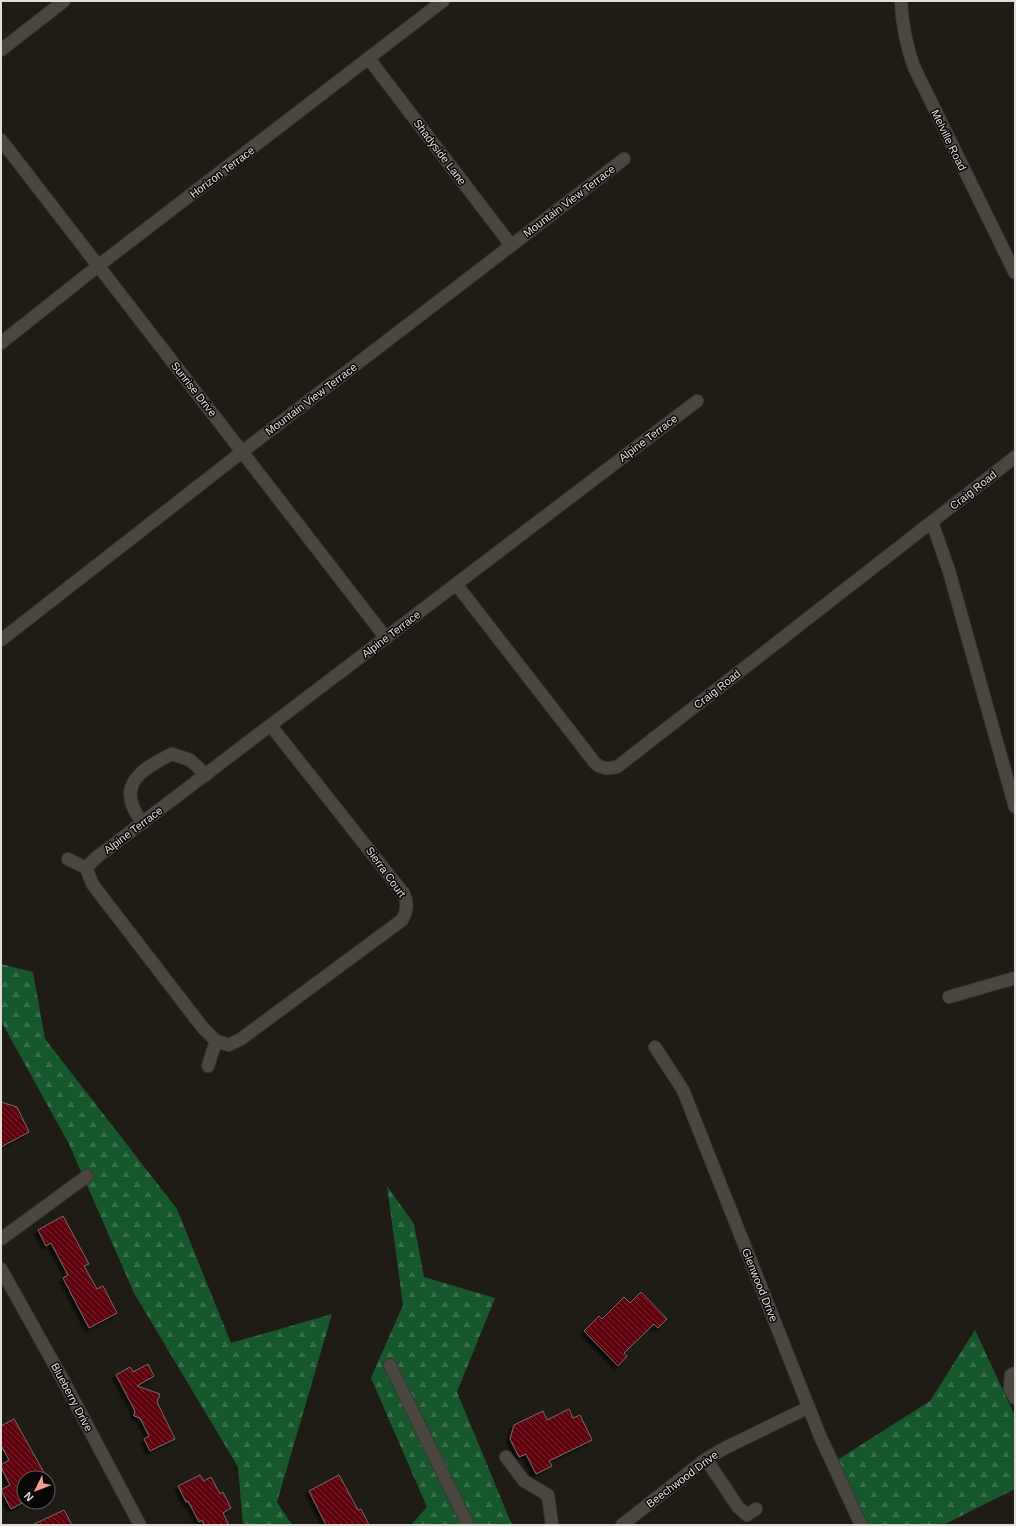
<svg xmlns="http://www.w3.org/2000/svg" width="1016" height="1526" viewBox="0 0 1016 1526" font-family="Arial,sans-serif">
<defs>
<pattern id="forest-firs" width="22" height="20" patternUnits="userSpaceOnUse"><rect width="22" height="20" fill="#16582b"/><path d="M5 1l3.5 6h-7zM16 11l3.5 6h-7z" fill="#387049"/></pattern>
<pattern id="building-back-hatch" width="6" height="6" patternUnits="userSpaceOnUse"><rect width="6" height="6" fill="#5f0207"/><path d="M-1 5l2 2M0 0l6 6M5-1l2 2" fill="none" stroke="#76262b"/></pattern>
<filter id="shadow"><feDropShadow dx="-3.5" dy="3.5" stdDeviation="1" flood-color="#0009"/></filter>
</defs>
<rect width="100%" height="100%" fill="#1f1c16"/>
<!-- forest -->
<path fill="url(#forest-firs)" d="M1,964L33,972L45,1039L177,1209L231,1343L332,1314L277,1502L292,1525H243L238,1467L134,1293L69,1144L1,1021Z
M387,1186L414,1224L424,1277L495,1298L457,1392L512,1525H411L427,1507L371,1378L403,1305Z
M975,1330L1015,1416V1489L943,1525H856L831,1464L930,1401Z"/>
<!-- building -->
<path fill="url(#building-back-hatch)" stroke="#766c6b" filter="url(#shadow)" d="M1,1102L17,1107L29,1132L1,1147Z
M63,1216L89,1264L84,1266L97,1289L103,1286L117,1313L89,1328L63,1278L68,1275L51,1243L46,1246L38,1230Z
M641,1292L667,1319L658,1328L654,1324L624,1353L627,1356L618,1366L584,1331L599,1316L602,1319L624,1297L630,1303Z
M148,1364L154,1376L137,1386L160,1394L157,1402L175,1439L150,1451L144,1439L149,1436L140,1418L134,1416L135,1411L116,1375L130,1367L133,1372Z
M569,1409L573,1418L580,1415L592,1440L549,1461L552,1466L536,1474L526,1454L519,1457L510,1439L514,1425L543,1411L547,1420Z
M14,1419L47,1478H24V1502L11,1509L1,1490L10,1485L1,1467V1465L9,1460L1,1445V1426Z
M200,1475L204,1481L211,1477L220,1494L223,1492L231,1508L223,1513L229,1525H204L202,1520L199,1522L188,1501L186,1502L178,1486Z
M339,1475L358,1510L361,1509L369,1525H326L309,1491Z
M64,1510L72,1525H32Z"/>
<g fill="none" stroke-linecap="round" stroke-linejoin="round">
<!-- minor casing -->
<g stroke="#393733" stroke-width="14">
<path id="minor" d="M901,1C902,24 906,45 914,67L1015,273
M1,50L64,1
M369,59L511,245
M1,140L386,638
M1,343L98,266L443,1
M932,522L949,571L1015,807
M456,584L595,763C602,769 607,769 617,767L1015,457
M1,640L242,452L624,159
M143,823C114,787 139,770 172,754L190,760L206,775
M68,859L86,868L93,885L203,1028L216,1041L208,1066
M86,868L97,857L697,401
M949,997L1015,978
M216,1041L229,1045L241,1039L402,920C407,911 408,904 404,894L271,726
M655,1047L683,1090L820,1436L861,1525
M1,1239L87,1176
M1,1269L63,1380L140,1525
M390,1365L468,1525
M1015,1373L1011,1375L1010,1389L1015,1398
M506,1457L524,1481L548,1495L552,1525
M706,1459L738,1507L747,1515L756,1509
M622,1525L706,1459L725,1448L809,1407"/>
</g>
<!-- minor -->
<use href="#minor" stroke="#4a4740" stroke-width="12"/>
</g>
<g text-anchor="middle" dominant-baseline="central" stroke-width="3" stroke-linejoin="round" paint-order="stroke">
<!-- street labels -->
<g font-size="11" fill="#e2dfdb" stroke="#080705">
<text transform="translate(949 140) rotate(64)">Melville Road</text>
<text transform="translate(440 152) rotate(53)">Shadyside Lane</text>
<text transform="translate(222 172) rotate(-37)">Horizon Terrace</text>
<text transform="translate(569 201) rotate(-37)">Mountain View Terrace</text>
<text transform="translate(194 389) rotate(52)">Sunrise Drive</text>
<text transform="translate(311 399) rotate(-37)">Mountain View Terrace</text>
<text transform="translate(648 438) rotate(-37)">Alpine Terrace</text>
<text transform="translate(973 490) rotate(-38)">Craig Road</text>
<text transform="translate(391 634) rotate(-37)">Alpine Terrace</text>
<text transform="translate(717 689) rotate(-38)">Craig Road</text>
<text transform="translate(133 830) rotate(-37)">Alpine Terrace</text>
<text transform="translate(386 872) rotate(54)">Sierra Court</text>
<text transform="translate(760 1285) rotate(68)">Glenwood Drive</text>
<text transform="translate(72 1397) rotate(62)">Blueberry Drive</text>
<text transform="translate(682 1479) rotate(-37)">Beechwood Drive</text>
</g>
</g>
<!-- border -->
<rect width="1016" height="1526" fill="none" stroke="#e2dfdb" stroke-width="4"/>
<!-- north arrow -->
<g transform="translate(36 1490) rotate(227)"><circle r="19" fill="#080705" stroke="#5f5d5b"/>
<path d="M0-3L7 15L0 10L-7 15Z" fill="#f59b98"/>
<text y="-6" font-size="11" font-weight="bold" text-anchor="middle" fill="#e2dfdb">N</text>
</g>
</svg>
